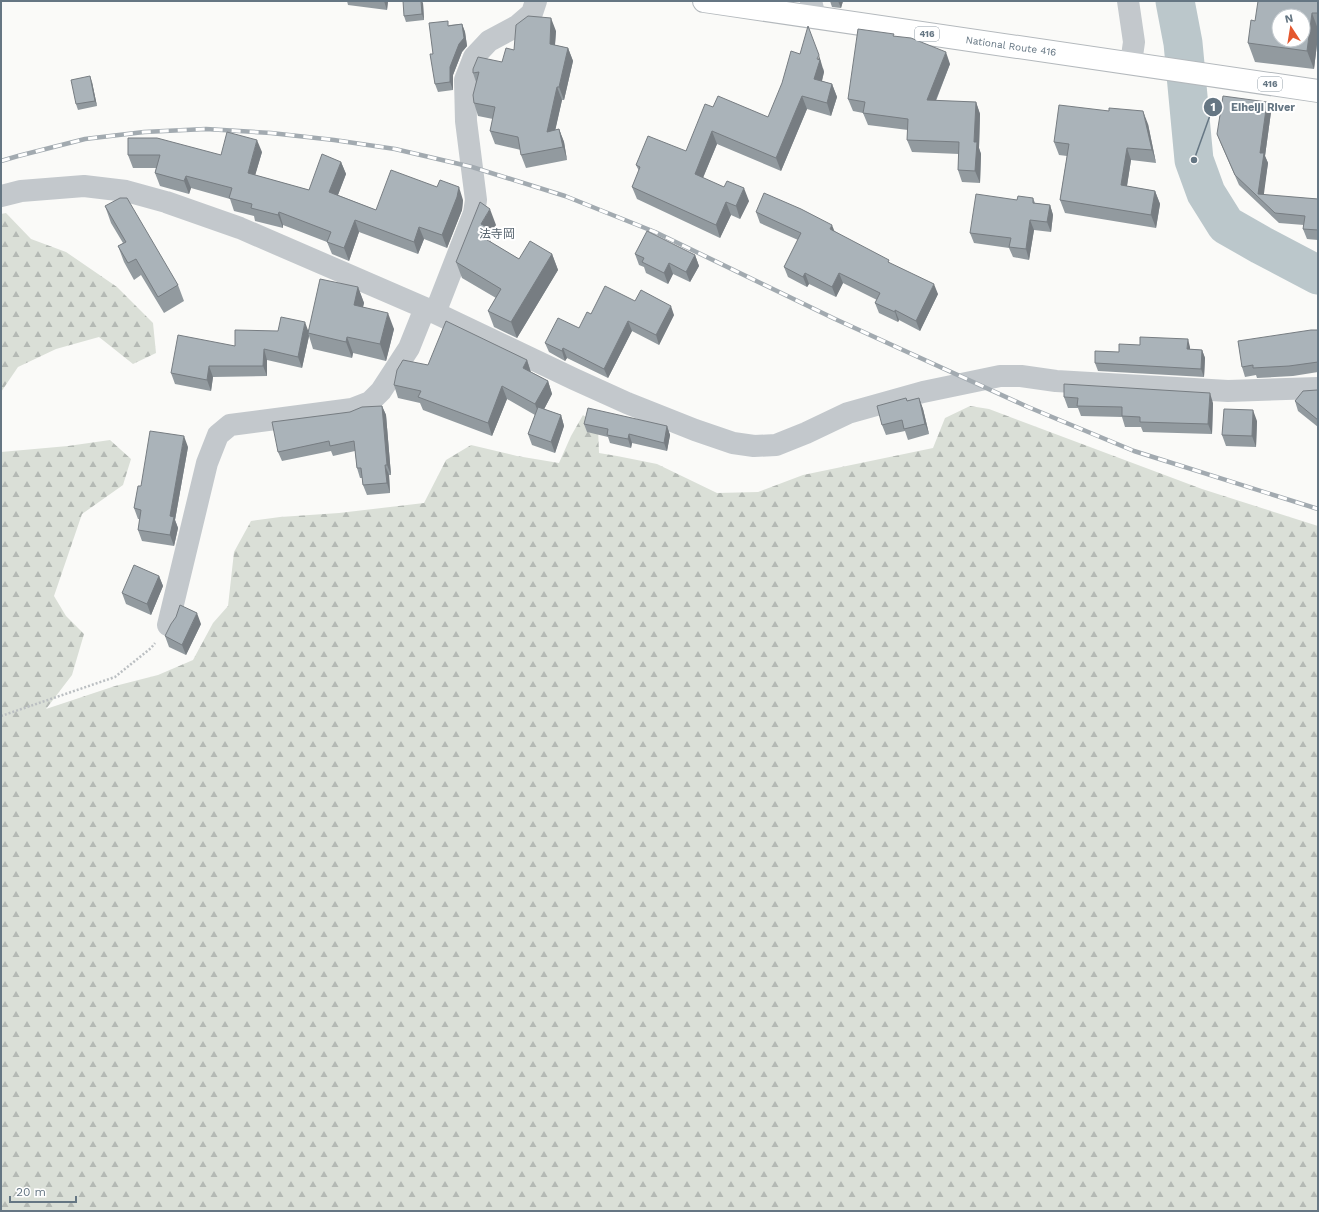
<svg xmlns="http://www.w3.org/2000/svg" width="1319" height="1212" viewBox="0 0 1319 1212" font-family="'Work Sans','Noto Sans JP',sans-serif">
<defs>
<pattern id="forest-firs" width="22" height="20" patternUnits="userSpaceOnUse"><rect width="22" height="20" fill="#dadfd7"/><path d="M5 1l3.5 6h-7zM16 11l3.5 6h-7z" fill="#b4b9b4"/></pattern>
</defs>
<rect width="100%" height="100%" fill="#fafaf8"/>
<!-- forest -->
<path fill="url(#forest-firs)" d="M6,213L31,239L66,252L117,287L153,323L156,353L133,364L99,337L56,349L18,367L1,392V214Z
M970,406L989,409L1202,489L1318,526V1211H1V452L68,446L110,440L131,459L123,485L82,514L54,596L66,616L84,634L72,675L46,709L115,686L158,675L193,660L213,623L228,606L234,552L251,521L280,517L339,513L424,503L446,460L471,445L517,456L559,463L571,436L583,415L598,428L599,453L617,456L657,464L717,493L758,492L803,475L933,448L945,418Z"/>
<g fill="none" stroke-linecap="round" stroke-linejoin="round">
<!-- river -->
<path stroke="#bbc7cb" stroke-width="39" d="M1175,1L1183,43L1194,160L1206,193L1226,225L1261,245L1318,275"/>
<!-- highway casing -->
<g stroke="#b4b9bd" stroke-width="24">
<path id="highway" d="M704,1L1318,91"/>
</g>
<!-- path -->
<path stroke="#bbbfc2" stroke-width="2.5" stroke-dasharray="2 2" stroke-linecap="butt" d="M1,716L115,677L151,648L155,643"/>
<!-- minor -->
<path stroke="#c3c8cc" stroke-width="22" d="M811,1L815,17
M1128,1L1134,42L1131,63
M1,196L21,191L84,186L126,191L166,202L240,228L425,308L574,379L627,403L695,430L733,443L754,446L776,445L806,433L848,413L923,392L1000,376H1021L1056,381L1228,391L1318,388
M435,313L474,213L476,200L466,121L465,80L474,57L489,41L517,26L532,13L536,1
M168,625L207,463L218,435L230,425L352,409L370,402L381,391L409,348L425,308"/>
<!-- highway -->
<use href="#highway" stroke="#fff" stroke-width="22"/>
<!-- rail casing -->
<g stroke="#a2aab0" stroke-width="4.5">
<path id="rail" d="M1,161L18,156L85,139L144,132L206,129L271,133L334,140L395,149L472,167L565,196L655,232L835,319L1028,407L1134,451L1318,509"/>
</g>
<!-- rail -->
<use href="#rail" stroke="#fff" stroke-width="3" stroke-dasharray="9" stroke-linecap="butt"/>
</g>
<!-- wall -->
<path fill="#929a9f" d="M347,1H388L387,10L348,5Z
M830,1H843L841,8L832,7Z
M1318,1V36L1314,69L1255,62L1248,43L1255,21Z
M423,3L424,20L406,22L404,16Z
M462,24L465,32L467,46L462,52L453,75V90L438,92L435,84L433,54L449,25Z
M556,31L555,45L568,48L573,61L564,100H562L555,130L559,129L564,142L567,160L526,168L521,155V150L495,144L490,131L493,119L478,116L474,103L476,82L473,73L502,62L514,50Z
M894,36L950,64L936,101L976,102L980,114L979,148L981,154L980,183L962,182L958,170L959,154L912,152L907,140L908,130L868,125L863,113L853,111L848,99Z
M823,68L824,72L822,81L832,84L837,97L831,116L807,109L781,171L717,144L703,178L749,201L740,219L731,215L720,238L637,199L632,187L639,171L636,165L686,151L713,107L768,117Z
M92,82L97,106L78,110L76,104Z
M1271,112L1265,156L1268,163L1263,195L1318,199V240L1307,239L1303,229L1304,225L1279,223L1239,185L1221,144L1217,134Z
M1148,124L1156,163L1131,160L1127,186L1155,191L1160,204L1156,228L1065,213L1060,200L1067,156L1059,155L1054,142Z
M262,152L255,175L309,190L341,162L346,174L338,195L376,210L463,200L462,210L447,248L424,239L418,254L359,232L349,261L332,254L327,242L283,225V228L255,221L254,216L234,211L230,199L191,188L189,194L160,186L155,173L156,168H133L128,155H221Z
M1033,198L1035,203L1050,205L1053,215L1051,232L1034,230L1029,260L1013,257L1009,248L974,243L970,233L1017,200Z
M105,206L178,285L184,301L164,313L141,275L134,280L124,262L118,246L123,243L111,223Z
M756,212L834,231L890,263L938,294L920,331L899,320L898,322L879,313L875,303L877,300L843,283L836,297L809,284L807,287L788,277L784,267L798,240L760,223Z
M496,225L489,237L490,242L519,259L552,254L558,270L517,338L494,327L488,311L496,298L462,278L456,262Z
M635,254L695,255L699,266L690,282L673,274L668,284L646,273L644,267L639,265Z
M358,287L364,303L363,307L394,329L386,361L353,353L352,358L313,349L309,336L302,368L267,360V376L213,377L211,391L175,384L171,373L235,346L308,330Z
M635,301L674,315L659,345L632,331L608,378L567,358L565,361L549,352L545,343L579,328L591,314Z
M1318,330V372L1293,376L1257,378L1256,375L1245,377L1242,367Z
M1190,347V349L1202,350L1205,358L1204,377L1098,371L1095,363L1119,352Z
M527,360L531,372L548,381L552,394L544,409L561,415L564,426L555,453L532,445L528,434L535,415L507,399L492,436L423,410L420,403L398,398L394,385L428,365Z
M1318,391V427L1298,411L1295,401Z
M1064,397L1213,403L1212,434L1143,432L1141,427H1125L1122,417L1081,416L1078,408H1068Z
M919,398L923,409L929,434L908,440L905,431L886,435L882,425L907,401Z
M382,406L386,415L391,475H389L390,493L367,495L363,485L362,478H360L357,468L355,451L333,456L331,451L282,461L278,452L350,412Z
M1257,421L1256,447L1226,446L1222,435Z
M584,424L667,426L670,435L667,451L632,443L631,448L610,443L608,437L587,432Z
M188,447L175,520L178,528L174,546L142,541L138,530L140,519H138L134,508L141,486Z
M159,576L163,586L151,615L126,604L122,593Z
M201,624L186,655L169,647L165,636Z"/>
<!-- shaded-wall -->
<path fill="#777d82" d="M384,1H388L387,10Z
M421,1H422L423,3L424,20L422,14Z
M838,1H843L841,8Z
M1312,13L1318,29V36L1314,69L1307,51Z
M551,18L556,31L554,57L550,44Z
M462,24L465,32L467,46L462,52L453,75V90L450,82V67Z
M568,48L573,61L564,100L559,87Z
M946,52L950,64L931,112L927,100Z
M819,55L824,72L819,92L814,79Z
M90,76L92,82L97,106L95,101Z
M832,84L837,97L831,116L827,103Z
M557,87L562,100L552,145L547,132Z
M802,96L807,109L781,171L776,158Z
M976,102L980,114L979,148L981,154L980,183L975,171L974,142Z
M1267,102L1271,112L1265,156L1268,163L1263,201L1258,194L1260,153Z
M1143,111L1148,124L1156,163L1152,150Z
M559,129L564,142L567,160L563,147Z
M712,131L717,144L699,187L695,174Z
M257,140L262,152L252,186L248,173Z
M1127,148L1131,160L1125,198L1121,185Z
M341,162L346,174L334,205L329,192Z
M186,176L191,188L189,194L184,181Z
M459,187L463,200L462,210L447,248L442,235Z
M744,188L749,201L740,219L736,206Z
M1155,191L1160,204L1156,228L1151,215Z
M726,202L731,215L720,238L716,225Z
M1050,205L1053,215L1051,232L1047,222Z
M490,209L496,225L489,237L491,242L479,235L481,224Z
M279,212L283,225V228L278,215Z
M355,220L359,232L349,261L344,248Z
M1030,220L1034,230L1029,260L1026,249Z
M832,225L836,235L830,229Z
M419,227L424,239L418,254L414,242Z
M552,254L558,270L517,338L511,322Z
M695,255L699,266L690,282L686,272Z
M669,263L673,274L668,284L664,273Z
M805,273L809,284L807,287L803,277Z
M839,273L843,283L836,297L832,287Z
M934,284L938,294L920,331L916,321Z
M358,287L364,303L359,321L354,305Z
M671,306L674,315L659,345L656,335Z
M895,310L899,320L898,322L895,312Z
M388,313L394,329L386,361L380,344Z
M628,321L632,331L608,378L604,369Z
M305,322L309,333H308L309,336L302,368L298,357Z
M347,337L353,353L352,358L346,342Z
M1188,339L1190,347V357L1187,349Z
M563,348L567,358L565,361L562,351Z
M264,349L267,360V376L263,366Z
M1202,350L1205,358L1204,377L1201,369Z
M527,360L531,373L523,368Z
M209,366L213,377L211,391L207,380Z
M548,381L552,394L540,417L535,404Z
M502,386L507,399L492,436L488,423Z
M1210,393L1213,403L1212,434L1208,424Z
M919,398L923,409L929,434L925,424Z
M382,406L386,415L391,475L387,465Z
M1253,410L1257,421L1256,447L1252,436Z
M561,415L564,426L555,453L551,442Z
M667,426L670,435L667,451L664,443Z
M629,434L632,443L631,448L628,439Z
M184,436L188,447L175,520L178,528L174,546L170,535V516Z
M385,465L389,475L390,493L387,483Z
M159,576L163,586L151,615L147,604Z
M197,613L201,624L186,655L182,645Z"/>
<!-- building -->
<path fill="#aab3b9" stroke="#777d82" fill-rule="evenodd" d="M403,1H421L422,14L404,16Z
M1258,1H1318V13H1312L1307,51L1248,43L1251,20L1255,21ZM1279,16H1303V40H1279Z
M528,16L551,18L550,44L568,48L559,87H557L547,132L559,129L563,147L521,155L518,137L490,131L495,107L474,103L473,95L479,72L473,73V69L478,57L502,62L506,48L514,50L516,25Z
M448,21V26L462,24L464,38L459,44L450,67V82L435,84L430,54H433L429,23Z
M808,26L819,55L817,59L820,60L814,79L832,84L827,103L802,96L776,158L712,131L695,174L724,187L727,181L744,188L736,206L726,202L716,225L632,187L640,167L636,165L648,136L686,151L705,104L713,107L718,96L768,117L782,83L791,51L800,54Z
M858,29L894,34L893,36L911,38L946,52L927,100L976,102L974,142H977L975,171L958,170L959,142L907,140L908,119L863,113L865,102L848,99Z
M90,76L95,101L76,104L71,80Z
M1223,96L1267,102L1260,153H1264L1258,194L1318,199V230L1303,229L1305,216L1275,213L1235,175L1217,134Z
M1059,105L1109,111V108L1143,111L1152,150L1127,148L1121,185L1155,191L1151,215L1060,200L1069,144L1054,142Z
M227,132L257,140L248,173L309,190L322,154L341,162L329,192L376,210L391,170L437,187L440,180L459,187L457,197L442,235L419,227L414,242L355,220L344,248L327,242L331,232L279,212L278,215L251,208L252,204L229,198L232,188L186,176L184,181L155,173L160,155H128V138H157L221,155Z
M764,193L801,209L832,225L830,229L889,260L888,262L934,284L916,321L895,310V312L875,303L880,293L839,273L832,287L805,273L803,277L784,267L801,233L756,212Z
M976,194L1017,200L1018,196L1033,198V203L1050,205L1047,222L1030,220L1026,249L1009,247L1011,238L970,233Z
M120,198H127L178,285L158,297L136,259L128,263L118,246L126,242L105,206Z
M480,202L490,209L481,224L485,226L479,235L519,259L530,241L552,254L511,322L488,311L501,289L456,262Z
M647,231L695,255L686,272L669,263L664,273L642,262L644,258L635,254Z
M320,279L358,287L354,305L388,313L380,344L347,337L346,342L308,333Z
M605,286L635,301L641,290L671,306L656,335L628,321L604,369L563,348L562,351L545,343L558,318L579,328L587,312L591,314Z
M281,317L305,322L298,357L264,349L263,366H209L207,380L171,373L178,335L235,346V330L278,331Z
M446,321L527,360L523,368L548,381L535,404L502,386L488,423L418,397L421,391L394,385L397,370L403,360L428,365Z
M1311,330H1318V362L1289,366L1253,368V365L1242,367L1238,341Z
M1140,337L1188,339L1187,349L1202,350L1201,369L1095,363V351L1119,352V344L1140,345Z
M1064,384L1210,393L1208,424L1140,422V417L1122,416V407L1077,406L1078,398L1064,397Z
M1317,390L1318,391V420L1295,401L1303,391Z
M906,398L907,401L919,398L925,424L904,429L902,420L882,425L877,406Z
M382,406L387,465H385L387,483L363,485L361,468H357L354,441L330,446L329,441L278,452L272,422L350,412L362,407Z
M538,407L561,415L551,442L528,434Z
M588,408L667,426L664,443L629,434L628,439L607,435L608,429L584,424Z
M1224,409L1253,410L1252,436L1222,435Z
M150,431L184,436L170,516L174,517L170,535L138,530L141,510L134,508L138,486H141Z
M134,565L159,576L147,604L122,593Z
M180,605L197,613L182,645L165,636L171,624L176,617Z"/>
<g text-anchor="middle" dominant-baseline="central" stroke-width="4" stroke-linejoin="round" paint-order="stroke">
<!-- shield labels -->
<g fill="#fff" stroke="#939fa8" stroke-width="1">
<rect x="915" y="27" width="24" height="14" rx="3"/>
<rect x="1258" y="77" width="24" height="14" rx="3"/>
</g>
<g font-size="9" font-weight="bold" fill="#657683">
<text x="927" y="34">416</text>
<text x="1270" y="84">416</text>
</g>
<!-- street labels -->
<g font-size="10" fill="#657683" stroke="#fff">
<text transform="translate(1011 46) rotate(8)">National Route 416</text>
</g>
<!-- quarter labels -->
<g font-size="12" fill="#57646e" stroke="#fff">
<text x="497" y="234">法寺岡</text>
</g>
</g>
<!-- callouts -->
<path fill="none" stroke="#657683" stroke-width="1.5" d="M1194 160L1213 107"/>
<g fill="#657683" stroke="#fff" stroke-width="1.5">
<circle cx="1194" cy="160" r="4"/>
<circle cx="1213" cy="107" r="10"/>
</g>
<g font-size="12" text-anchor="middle" font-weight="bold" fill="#fff">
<text x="1213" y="111">1</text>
</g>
<g font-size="11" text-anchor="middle" font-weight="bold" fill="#657683" stroke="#fff" stroke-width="4" stroke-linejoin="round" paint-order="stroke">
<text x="1263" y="111">Eiheiji River</text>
</g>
<!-- border -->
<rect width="1319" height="1212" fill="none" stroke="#657683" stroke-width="4"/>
<!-- north arrow -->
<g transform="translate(1291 28) rotate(348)"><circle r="19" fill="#ffffff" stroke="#c1c8cd"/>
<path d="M0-3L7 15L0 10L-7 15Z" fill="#e4572e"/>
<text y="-6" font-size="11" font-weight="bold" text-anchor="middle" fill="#657683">N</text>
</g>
<!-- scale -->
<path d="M10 1196v6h66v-6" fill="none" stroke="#657683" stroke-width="2"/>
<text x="16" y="1196" font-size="12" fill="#657683" stroke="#ffffff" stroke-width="3" paint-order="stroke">20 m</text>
</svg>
